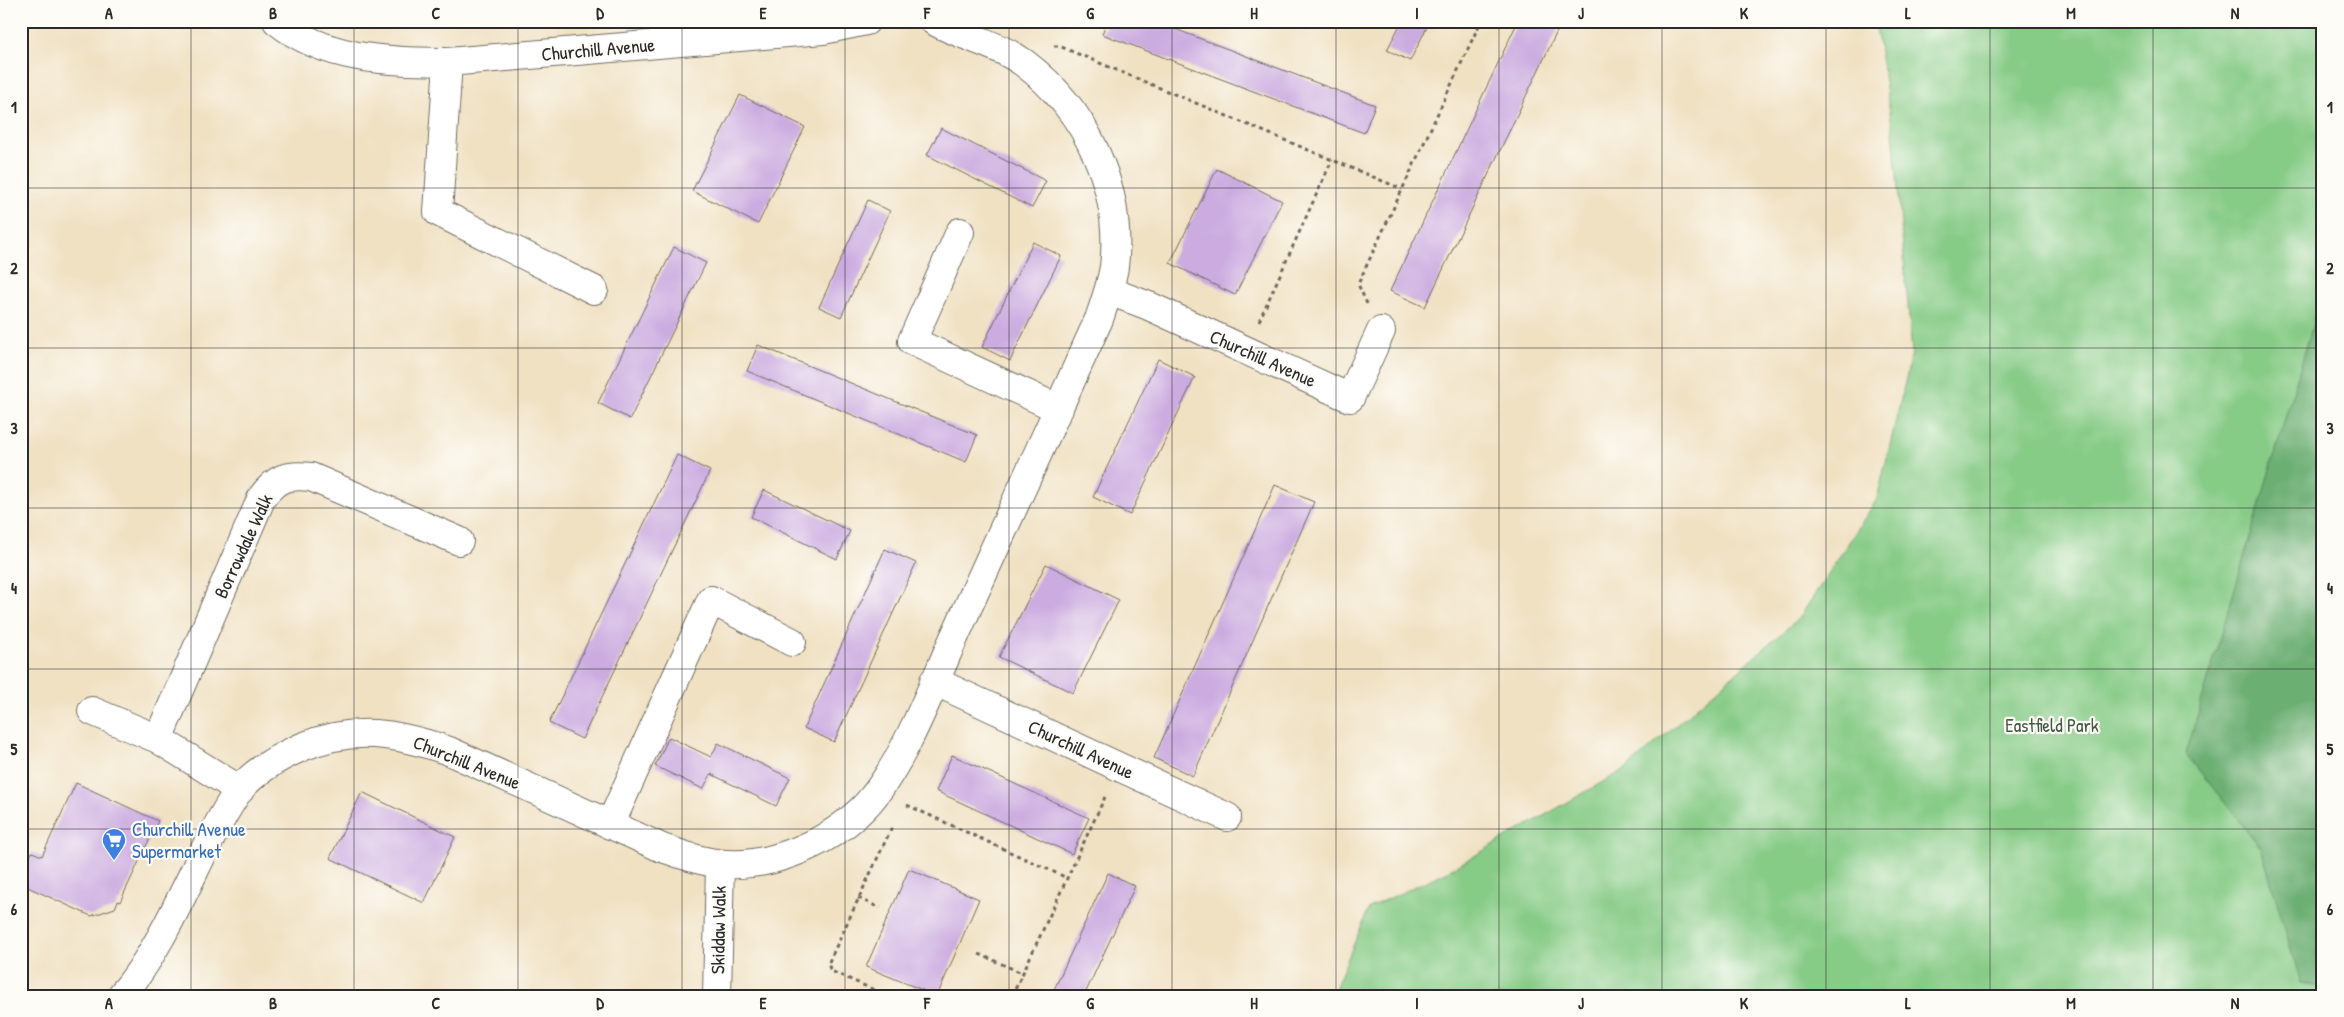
<svg xmlns="http://www.w3.org/2000/svg" width="2344" height="1017" viewBox="0 0 2344 1017" font-family="'Patrick Hand',sans-serif">
<rect width="100%" height="100%" fill="#fdfcf7"/>
<filter id="ink" filterUnits="userSpaceOnUse"><feTurbulence type="fractalNoise" baseFrequency=".02" numOctaves="2"/><feDisplacementMap in="SourceGraphic" scale="10" xChannelSelector="R" yChannelSelector="G"/><feConvolveMatrix kernelMatrix="1 2 1 2 8 2 1 2 1" color-interpolation-filters="sRGB"/></filter>
<filter id="wash" filterUnits="userSpaceOnUse"><feTurbulence type="fractalNoise" baseFrequency=".0096" numOctaves="4" result="noise"/><feDisplacementMap in="SourceGraphic" scale="20" xChannelSelector="R" yChannelSelector="G"/><feGaussianBlur stdDeviation="1.12" result="paint"/><feColorMatrix in="noise" values="0 0 0 0 0 0 0 0 0 0 0 0 0 0 0 0 0 1.4 0 .05"/><feComposite in="paint" operator="in"/></filter>
<g filter="url(#wash)">
<rect width="100%" height="100%" fill="#f0e1c3"/>
<!-- green -->
<path fill="#86cb86" stroke="#587b58" d="M1875,21H2323V996H1332L1369,908L1448,871L1627,768L1800,617L1877,499L1912,353L1893,131Z"/>
<!-- forest -->
<path fill="#6caf73" stroke="#4c6d4f" d="M2323,290V987L2301,983L2261,848L2186,754Z"/>
<g id="blocks">
<!-- building -->
<path fill="#cbabe0" d="M1107,21H1154L1375,105L1364,133L1102,34Z
M1402,21H1430L1410,61L1387,50Z
M1518,21H1562L1425,307L1390,291Z
M740,95L805,127L758,224L692,191Z
M941,128L1046,181L1032,208L927,155Z
M1217,169L1282,201L1235,295L1170,263Z
M868,200L890,211L841,317L819,307Z
M1033,242L1061,256L1010,361L982,347Z
M674,247L706,263L630,419L598,403Z
M758,345L977,435L966,462L747,371Z
M1158,359L1195,377L1130,515L1093,497Z
M677,455L710,471L582,739L549,723Z
M1275,485L1314,502L1193,776L1154,758Z
M764,490L850,531L837,559L751,517Z
M885,549L916,563L834,742L804,728Z
M1046,564L1119,600L1073,693L999,657Z
M669,737L711,757L718,743L790,778L776,806L711,774L703,789L655,766Z
M952,755L1089,818L1072,854L936,791Z
M76,783L158,821L120,902L118,901L115,908L91,916L21,884V876L32,852L42,856Z
M362,792L455,837L424,903L330,858Z
M909,869L979,899L937,996L866,967Z
M1108,873L1135,886L1084,996H1051Z"/>
</g>
</g>
<g filter="url(#ink)">
<use href="#blocks" fill-opacity="0" stroke="#706b60" stroke-width="1"/>
<g fill="none" stroke-linecap="round" stroke-linejoin="round">
<!-- minor casing -->
<g stroke="#706b60" stroke-width="30">
<path id="minor" d="M277,21C327,61 388,61 448,62L823,30L866,21
M448,62L438,212L594,290
M960,232L912,341L1059,409
M1109,291L1149,306L1350,398L1381,331
M934,681L1227,817
M92,711L158,739L240,790
M158,739L262,497C276,478 287,474 311,477L459,541
M610,825L711,600L792,642
M121,996C156,956 183,893 207,845C217,827 227,806 240,789C256,770 279,757 302,747C353,725 397,733 449,751L662,848C681,854 698,861 717,863C765,870 824,845 858,813C898,778 931,689 953,640C1002,533 1051,426 1099,319C1105,302 1111,285 1114,267C1123,189 1087,110 1024,63C996,43 963,37 934,21
M717,996L720,864"/>
</g>
<!-- path -->
<path stroke="#706b60" stroke-width="3" stroke-dasharray="4 4" stroke-linecap="butt" d="M1054,46H1059L1402,189
M1367,304L1358,284L1481,21
M1259,321L1332,160
M907,805L1067,878
M858,898L880,908
M979,954L1022,973
M888,996L831,971L828,964L892,827
M1012,996L1105,797"/>
<!-- minor -->
<use href="#minor" stroke="#fff" stroke-width="28"/>
</g>
</g>
<!-- grid -->
<path fill="none" stroke="#2b2b2b" stroke-width="1" stroke-opacity="0.55" d="M191,21V996M354,21V996M518,21V996M682,21V996M845,21V996M1009,21V996M1172,21V996M1336,21V996M1499,21V996M1662,21V996M1826,21V996M1990,21V996M2153,21V996M21,188H2323M21,348H2323M21,508H2323M21,669H2323M21,829H2323"/>
<!-- icons -->
<defs>
<g id="supermarket-pin" transform="scale(1.25)"><path d="M0 17L-7.5 6A9.5 9.5 0 1 1 7.5 6Z" fill="#3f7fe0" stroke="#fdfcf7"/><path d="M-6-5.5h2.5l.6 2H6L4.5 2H-2.5L-4.4-4H-6ZM-1.5 3.2a1.3 1.3 0 1 0 .1 0ZM3 3.2a1.3 1.3 0 1 0 .1 0Z" fill="#fff"/></g>
</defs>
<g fill-rule="evenodd">
<use href="#supermarket-pin" x="114" y="840"/>
</g>
<g text-anchor="middle" dominant-baseline="central" stroke-width="4.5" stroke-linejoin="round" paint-order="stroke">
<!-- street labels -->
<g font-size="19" fill="#2b2b2b" stroke="#fdfcf7">
<text transform="translate(598 49) rotate(-5)">Churchill Avenue</text>
<text transform="translate(1263 358) rotate(24)">Churchill Avenue</text>
<text transform="translate(243 546) rotate(-65)">Borrowdale Walk</text>
<text transform="translate(1081 749) rotate(25)">Churchill Avenue</text>
<text transform="translate(467 762) rotate(22)">Churchill Avenue</text>
<text transform="translate(718 930) rotate(-89)">Skiddaw Walk</text>
</g>
<!-- park labels -->
<g font-size="19" fill="#465b46" stroke="#fdfcf7">
<text x="2052" y="725">Eastfield Park</text>
</g>
<!-- shop labels -->
<g font-size="19" fill="#366cbe" stroke="#fdfcf7" text-anchor="start">
<text x="132" y="829">Churchill Avenue<tspan x="132" dy="22">Supermarket</tspan></text>
</g>
</g>
<!-- margin -->
<rect width="2344" height="1017" fill="none" stroke="#fdfcf7" stroke-width="55"/>
<rect x="28" y="28" width="2288" height="962" fill="none" stroke="#2b2b2b" stroke-width="2"/>
<g font-size="16" text-anchor="middle" font-weight="bold" fill="#2b2b2b">
<text x="109" y="19">A</text>
<text x="273" y="19">B</text>
<text x="436" y="19">C</text>
<text x="600" y="19">D</text>
<text x="763" y="19">E</text>
<text x="927" y="19">F</text>
<text x="1090" y="19">G</text>
<text x="1254" y="19">H</text>
<text x="1417" y="19">I</text>
<text x="1581" y="19">J</text>
<text x="1744" y="19">K</text>
<text x="1908" y="19">L</text>
<text x="2071" y="19">M</text>
<text x="2235" y="19">N</text>
<text x="14" y="113">1</text>
<text x="2330" y="113">1</text>
<text x="14" y="274">2</text>
<text x="2330" y="274">2</text>
<text x="14" y="434">3</text>
<text x="2330" y="434">3</text>
<text x="14" y="594">4</text>
<text x="2330" y="594">4</text>
<text x="14" y="755">5</text>
<text x="2330" y="755">5</text>
<text x="14" y="915">6</text>
<text x="2330" y="915">6</text>
<text x="109" y="1009">A</text>
<text x="273" y="1009">B</text>
<text x="436" y="1009">C</text>
<text x="600" y="1009">D</text>
<text x="763" y="1009">E</text>
<text x="927" y="1009">F</text>
<text x="1090" y="1009">G</text>
<text x="1254" y="1009">H</text>
<text x="1417" y="1009">I</text>
<text x="1581" y="1009">J</text>
<text x="1744" y="1009">K</text>
<text x="1908" y="1009">L</text>
<text x="2071" y="1009">M</text>
<text x="2235" y="1009">N</text>
</g>
</svg>
